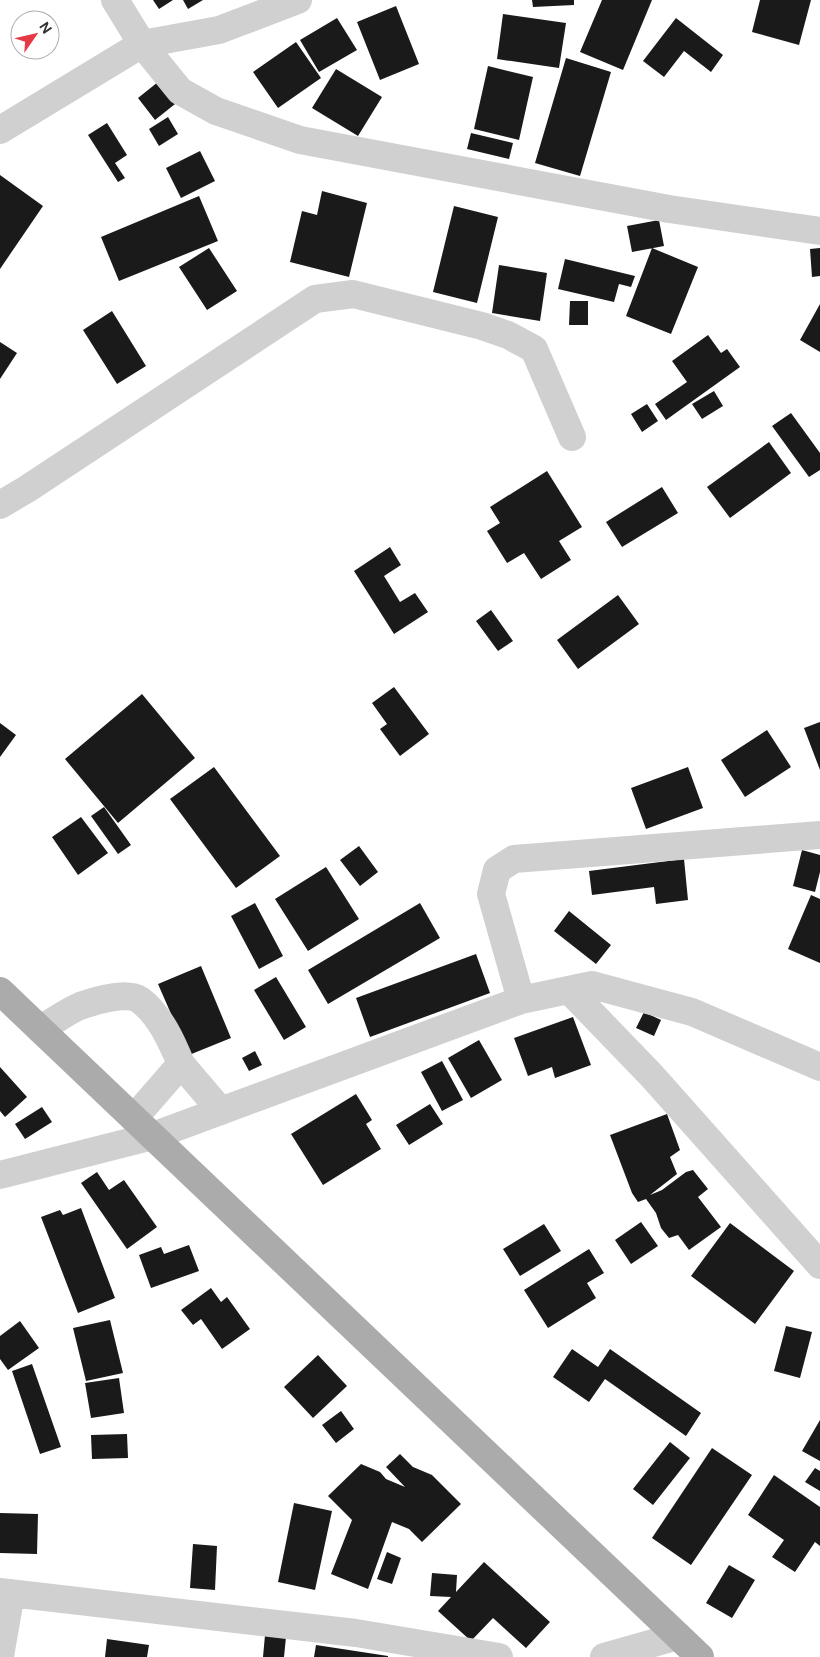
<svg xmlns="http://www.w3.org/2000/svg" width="820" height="1657" viewBox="0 0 820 1657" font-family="'DM Sans',sans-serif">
<rect width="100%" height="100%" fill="#fff"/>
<!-- building -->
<path fill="#1a1a1a" d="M153,0H173L159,9Z
M183,0H203L188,9Z
M532,0H574V5L533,7Z
M602,0H652L623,70L580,52Z
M760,0H811L799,45L752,32Z
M396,6L419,64L380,80L357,22Z
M503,14L566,23L559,68L497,59Z
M337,18L357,50L319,72L300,40Z
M676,18L723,55L711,72L684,51L664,77L643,61Z
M296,42L321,78L278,108L253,72Z
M566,58L611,72L580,176L535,163Z
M488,66L533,77L519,140L474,129Z
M336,69L382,97L358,136L312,108Z
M158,82L175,104L155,120L138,98Z
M168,117L178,134L159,146L149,129Z
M107,123L127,155L115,163L125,178L118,182L88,135Z
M471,133L513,143L509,159L467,149Z
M200,151L215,181L181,198L166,168Z
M0,175L43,206L0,269Z
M322,191L367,203L349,277L290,262L302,211L317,215Z
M199,196L218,241L119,281L101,237Z
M454,206L498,217L477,303L433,292Z
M659,220L664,246L632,252L627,226Z
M209,248L237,291L207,310L179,267Z
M652,248L698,267L671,334L626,316Z
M820,248V276L812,277L810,249Z
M565,259L635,276L631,287L619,284L614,302L558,289Z
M499,265L547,273L540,321L492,313Z
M570,301H588V325H569Z
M820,304V352L800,340Z
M112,311L146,366L117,384L83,330Z
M708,335L721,353L727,349L740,367L666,420L655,404L687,382L672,361Z
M0,342L17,353L0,379Z
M714,391L723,406L702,419L692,404Z
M647,404L658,421L642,432L631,414Z
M791,413L820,453V470L809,477L772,426Z
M769,442L791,473L730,518L707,487Z
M547,471L582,527L559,541L571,560L541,579L524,553L507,563L487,531L500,523L490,507Z
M662,487L678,513L622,547L606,522Z
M390,547L401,565L384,576L400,602L415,593L428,612L394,634L354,571Z
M618,595L639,624L578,669L557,640Z
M491,610L513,641L498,651L476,621Z
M394,687L429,734L400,756L380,729L387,724L372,703Z
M142,694L195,758L118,823L65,759Z
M820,722V770L804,728Z
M0,723L16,735L0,757Z
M767,730L791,767L745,797L721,760Z
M214,767L280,856L236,888L170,799Z
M688,767L703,808L646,829L631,788Z
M104,807L131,845L118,854L91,816Z
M81,817L108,853L78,875L52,837Z
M359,846L378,872L360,886L340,860Z
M802,850L820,855V872L815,892L793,886Z
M684,859L688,900L656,904L654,887L592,895L589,871Z
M326,867L359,919L308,951L275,899Z
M811,895L820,899V963L788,949Z
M255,903L283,956L259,969L231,916Z
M420,903L440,938L328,1004L308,970Z
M569,911L611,945L596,964L554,931Z
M476,954L490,993L370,1037L356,998Z
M201,966L231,1038L189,1055L158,984Z
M276,977L306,1027L284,1040L254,990Z
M644,1012L661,1020L654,1036L636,1028Z
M573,1017L591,1065L555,1078L552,1067L528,1076L514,1038Z
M479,1040L502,1080L471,1098L448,1058Z
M255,1051L262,1065L249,1071L242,1058Z
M442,1061L463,1100L442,1111L421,1072Z
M0,1067L27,1097L5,1117L0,1111Z
M356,1094L372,1120L366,1124L381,1149L323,1185L291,1134Z
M430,1104L443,1124L409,1145L396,1125Z
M42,1107L52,1122L25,1139L15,1124Z
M667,1114L680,1150L670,1157L677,1174L650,1195L662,1190L686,1172L693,1170L708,1189L698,1197L721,1227L689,1250L678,1235L669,1238L661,1228L656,1213L646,1199L638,1202L632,1193L610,1135Z
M97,1172L109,1190L124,1180L157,1227L127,1249L81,1183Z
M81,1208L115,1298L78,1313L41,1217L60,1210L63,1215Z
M641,1222L658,1246L631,1264L615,1240Z
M730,1223L794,1271L755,1324L691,1276Z
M544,1224L561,1251L520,1276L503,1249Z
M189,1245L199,1271L151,1288L139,1255L161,1247L164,1254Z
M589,1249L604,1273L587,1283L596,1298L548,1328L524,1290Z
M211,1288L221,1302L227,1297L250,1329L222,1349L201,1319L193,1325L181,1310Z
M110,1320L123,1373L86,1381L73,1328Z
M20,1321L39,1348L8,1370L0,1359V1336Z
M786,1326L812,1332L800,1378L774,1371Z
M572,1349L598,1367L610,1349L701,1413L686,1436L605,1379L589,1402L553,1377Z
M318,1355L347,1386L313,1418L284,1387Z
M32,1364L61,1447L40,1454L12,1371Z
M119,1378L124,1413L91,1418L85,1383Z
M341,1411L354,1429L336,1443L322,1425Z
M820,1420V1461L802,1451Z
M127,1434L128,1458L92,1459L91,1435Z
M670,1442L690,1458L653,1505L633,1489Z
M712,1448L752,1475L691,1565L652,1538Z
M400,1454L413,1467L432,1475L461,1504L422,1542L409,1529L392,1522L368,1589L331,1574L352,1520L328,1496L361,1464L380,1472L386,1479L405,1487L386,1467Z
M815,1468L820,1471V1491L805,1482Z
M774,1475L820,1507V1546L815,1542L795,1572L772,1557L784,1540L748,1515Z
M294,1503L332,1511L315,1590L278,1582Z
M0,1513L38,1514L37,1554L0,1553Z
M193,1544L217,1546L215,1590L190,1588Z
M387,1552L401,1558L392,1584L377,1579Z
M484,1562L550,1622L526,1648L493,1618L471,1641L438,1611L451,1597L430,1596L432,1573L457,1575L456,1592Z
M729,1565L755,1580L732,1618L706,1603Z
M265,1635L286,1637L284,1657H263Z
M107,1639L149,1645L147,1657H105Z
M316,1645L388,1656V1657H314Z"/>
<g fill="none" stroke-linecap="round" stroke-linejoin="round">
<!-- minor -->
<path stroke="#d0d0d0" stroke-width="28" d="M115,0L142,44L180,91L216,111L300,140L669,209L820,231
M0,130L142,44L219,30L298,0
M0,505L27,489L315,299L353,294L482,326L508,335L534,349L572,437
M569,990L652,1076L820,1265
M521,1000L491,894L497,870L514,859L820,835
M40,1029C53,1022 66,1012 80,1006C94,1001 127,991 140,1000C160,1015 172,1042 181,1064L134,1118
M181,1064L221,1111
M0,1175L153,1136L521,1000L592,985L692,1012L820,1067
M0,1592L356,1633L499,1657
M0,1656L11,1593
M604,1657L678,1636"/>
<!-- major -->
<path stroke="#ababab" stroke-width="28" d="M0,991L700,1657"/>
</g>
<!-- north arrow -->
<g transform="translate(35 35) rotate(56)"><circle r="24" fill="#ffffff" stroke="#adadad"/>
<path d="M0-4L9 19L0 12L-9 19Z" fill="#e63946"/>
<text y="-8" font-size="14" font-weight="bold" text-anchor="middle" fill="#333333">N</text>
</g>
</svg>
